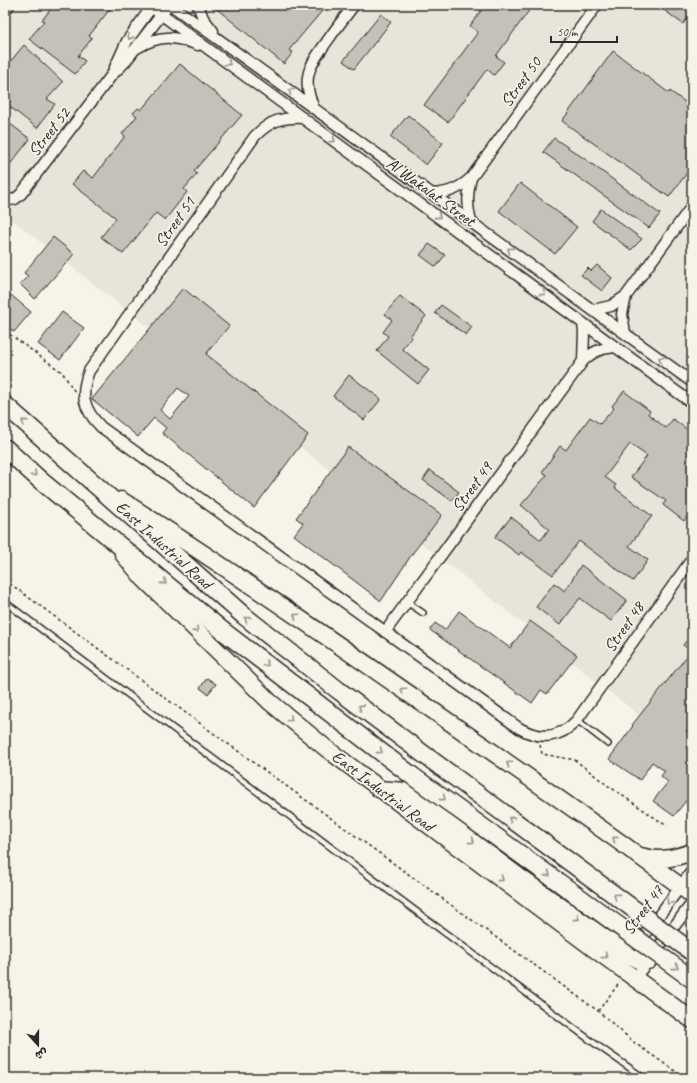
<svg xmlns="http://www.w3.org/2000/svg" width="697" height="1083" viewBox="0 0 697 1083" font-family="Caveat,'Playpen Sans Arabic',sans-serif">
<rect width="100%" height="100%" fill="#f7f3e8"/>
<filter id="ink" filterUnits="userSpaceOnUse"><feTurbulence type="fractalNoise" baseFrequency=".025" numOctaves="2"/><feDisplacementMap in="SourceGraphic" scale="8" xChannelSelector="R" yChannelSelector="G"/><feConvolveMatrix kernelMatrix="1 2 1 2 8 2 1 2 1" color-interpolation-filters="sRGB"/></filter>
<g filter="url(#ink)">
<!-- built -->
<path fill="#e8e4da" d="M5,5H692V757L5,214Z"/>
<!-- building -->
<path fill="#c4c1b9" stroke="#2b2b2b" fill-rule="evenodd" d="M54,5H113L89,36L92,38L78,56L85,61L75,74L29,39L44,21L42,20Z
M212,5H327L289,50L293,52L284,64Z
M485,5H533L496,56L504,62L494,75L487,69L448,122L424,105L478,32L470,26Z
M657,5H692V12L683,24Z
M381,14L391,22L354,69L343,61Z
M24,45L63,82L47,99L55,104L37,128L5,103V68Z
M613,51L669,93L670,91L692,107V166L669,197L562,121Z
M180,64L242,115L194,171L197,174L184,189L187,192L165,220L156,213L123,254L101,237L116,218L72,184L83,171L93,178L125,136L122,134L137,116L133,113L138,108L141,110Z
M408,115L443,143L426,165L390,137Z
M5,120L30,139L5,171Z
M554,138L585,159L660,214L649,228L543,152Z
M520,183L577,227L555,254L499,211Z
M601,209L642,239L631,250L592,221Z
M53,237L74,254L35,299L20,284L28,276L24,273Z
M429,244L445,255L436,267L420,255Z
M597,265L612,278L602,291L581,275L588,268L591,271Z
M183,288L229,326L206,354L308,435L254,508L162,433L166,428L154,418L138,437L92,399ZM178,388L189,396L170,419L160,410Z
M11,295L31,312L14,332L5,325V301Z
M400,296L426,316L410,336L412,337L402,349L429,370L418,384L377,351L388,336L383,332L392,320L385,314Z
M441,305L472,327L466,335L435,313Z
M62,312L84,328L60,360L38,344Z
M349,375L381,399L364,420L333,396Z
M624,391L650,411L648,414L666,428L673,419L692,433V511L684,521L663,505L666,501L631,477L647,456L630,444L605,477L616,485L615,488L652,516L629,546L648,560L633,581L579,541L553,575L521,552L519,555L495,537L511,517L541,540L549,529L521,505L547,475L542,472L560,446L566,450L590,417L600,424L614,408L612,406Z
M348,447L442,515L412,554L381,601L294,535L303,523L296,518Z
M430,470L459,492L452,501L423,480Z
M581,565L627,600L611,621L580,598L560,625L536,607L554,583L565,591Z
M459,611L510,648L530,621L577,655L547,694L541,690L532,703L430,630L435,623L445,630Z
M692,634V724L686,731L692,735V793L674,816L653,801L668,782L661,776L665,771L652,762L640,780L609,759L633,726L632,725L691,651L683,645Z
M207,678L216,684L208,694L200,688Z"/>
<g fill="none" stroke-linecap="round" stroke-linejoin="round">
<!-- service casing -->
<g stroke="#2b2b2b" stroke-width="8">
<path id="service" d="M5,602L437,927L594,1043L644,1078
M407,602L423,613
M577,720L608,744"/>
</g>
<!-- minor casing -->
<g stroke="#2b2b2b" stroke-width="13">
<path id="minor" d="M171,5L692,382
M198,5L203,18L213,31
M151,7L692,403
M5,11L9,5
M137,48C160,34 174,36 198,45
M113,72L127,41L153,5
M314,108C300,78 310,65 328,40C336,28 345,17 354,5
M303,118C281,117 270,121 255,136L89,371C80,394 83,409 101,427L519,728C540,740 560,739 577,720L692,559
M471,178C467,194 467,206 471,222
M433,194C448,193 459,189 471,178L597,5
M5,201L15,199L21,194L111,76L125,62L165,10
M593,310L611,306L626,296L692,206
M583,323L584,332L583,361
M625,333L622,314L626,296
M385,632L583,361C593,351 602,348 616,347
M637,945L692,871
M635,978L692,903"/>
</g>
<!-- primary casing -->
<g stroke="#2b2b2b" stroke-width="19">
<path id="primary" d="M121,500C231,570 338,644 445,719C528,777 611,834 692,895
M123,554L144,579L270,702L327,749L593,948L692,1020
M379,789L405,791L518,876L629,955L638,960L648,961
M641,856C659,862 675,858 692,852"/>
</g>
<!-- trunk casing -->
<g stroke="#2b2b2b" stroke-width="20">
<path id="trunk" d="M5,405L243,615L338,690L426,756
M5,448L40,480L223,631L411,775"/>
</g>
<!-- path -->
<path stroke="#2b2b2b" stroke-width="1.5" stroke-dasharray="3 3" stroke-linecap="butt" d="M5,331L62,372L75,392
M5,580L224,741L598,1011L636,1044L685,1078
M540,745L542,754L575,760L607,785L667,826
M598,1011L620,982"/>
<!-- service -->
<use href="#service" stroke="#f7f3e8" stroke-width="5"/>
<!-- minor -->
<use href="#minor" stroke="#f7f3e8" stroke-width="10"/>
<!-- primary -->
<use href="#primary" stroke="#f7f3e8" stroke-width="16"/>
<!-- trunk -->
<use href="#trunk" stroke="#f7f3e8" stroke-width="17"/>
<!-- trunk-bridge casing -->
<g stroke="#2b2b2b" stroke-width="20" stroke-linecap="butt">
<path id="trunk-bridge" d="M426,756L692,952
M411,775L692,979"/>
</g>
<!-- trunk-bridge -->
<use href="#trunk-bridge" stroke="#f7f3e8" stroke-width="17"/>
</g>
<!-- one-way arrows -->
<defs><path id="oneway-chevron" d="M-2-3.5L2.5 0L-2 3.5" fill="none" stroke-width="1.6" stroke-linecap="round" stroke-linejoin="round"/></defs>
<g stroke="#918f8a">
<use href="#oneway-chevron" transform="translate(130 37) rotate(121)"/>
<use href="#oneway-chevron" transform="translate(228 63) rotate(36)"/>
<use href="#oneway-chevron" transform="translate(291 91) rotate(-144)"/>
<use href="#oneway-chevron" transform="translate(333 140) rotate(36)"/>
<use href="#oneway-chevron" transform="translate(438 216) rotate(36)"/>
<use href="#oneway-chevron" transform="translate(510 250) rotate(-144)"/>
<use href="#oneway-chevron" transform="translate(543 293) rotate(36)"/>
<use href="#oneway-chevron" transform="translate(661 359) rotate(-144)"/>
<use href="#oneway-chevron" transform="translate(24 422) rotate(-139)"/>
<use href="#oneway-chevron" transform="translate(34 474) rotate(42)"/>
<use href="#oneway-chevron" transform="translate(164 582) rotate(40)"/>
<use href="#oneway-chevron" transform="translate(296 616) rotate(-146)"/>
<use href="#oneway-chevron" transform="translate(247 619) rotate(-142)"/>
<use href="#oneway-chevron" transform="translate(196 630) rotate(44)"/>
<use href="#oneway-chevron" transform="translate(266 664) rotate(37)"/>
<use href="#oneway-chevron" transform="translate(403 690) rotate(-145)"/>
<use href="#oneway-chevron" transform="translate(361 707) rotate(-144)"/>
<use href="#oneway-chevron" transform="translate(290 719) rotate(39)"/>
<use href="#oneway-chevron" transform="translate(380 751) rotate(37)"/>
<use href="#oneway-chevron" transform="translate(509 764) rotate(-145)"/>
<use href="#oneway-chevron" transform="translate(443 798) rotate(36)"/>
<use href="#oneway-chevron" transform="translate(511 819) rotate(-144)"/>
<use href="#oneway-chevron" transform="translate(615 839) rotate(-144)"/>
<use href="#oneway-chevron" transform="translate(472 841) rotate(37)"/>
<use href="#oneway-chevron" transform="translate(548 874) rotate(36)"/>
<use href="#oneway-chevron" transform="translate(501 879) rotate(37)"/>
<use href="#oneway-chevron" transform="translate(616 896) rotate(-144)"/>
<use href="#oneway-chevron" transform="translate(669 902) rotate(127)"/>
<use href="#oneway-chevron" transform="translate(577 918) rotate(36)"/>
<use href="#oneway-chevron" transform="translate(605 956) rotate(36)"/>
<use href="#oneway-chevron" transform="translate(676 967) rotate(36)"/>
</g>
</g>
<g text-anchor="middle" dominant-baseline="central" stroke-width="3.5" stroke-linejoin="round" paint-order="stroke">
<!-- street labels -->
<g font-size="17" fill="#2b2b2b" stroke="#f7f3e8">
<text transform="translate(521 82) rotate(-54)">Street 50</text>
<text transform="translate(49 132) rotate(-52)">Street 52</text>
<text transform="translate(431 192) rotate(36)">Al Wakalat Street</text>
<text transform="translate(175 222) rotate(-55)">Street 51</text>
<text transform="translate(472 487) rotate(-54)">Street 49</text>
<text transform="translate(164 545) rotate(42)">East Industrial Road</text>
<text transform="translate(624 627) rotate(-55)">Street 48</text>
<text transform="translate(383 791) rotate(37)">East Industrial Road</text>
<text transform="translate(643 910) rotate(-53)">Street 47</text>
</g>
</g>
<!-- margin -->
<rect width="697" height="1083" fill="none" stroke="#f7f3e8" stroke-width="20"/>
<rect x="10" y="10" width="677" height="1063" fill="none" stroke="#2b2b2b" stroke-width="1.5" filter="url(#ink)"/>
<!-- north arrow -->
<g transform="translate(38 1045) rotate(159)" stroke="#f7f3e8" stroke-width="3" paint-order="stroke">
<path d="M0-3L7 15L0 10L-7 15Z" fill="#2b2b2b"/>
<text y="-6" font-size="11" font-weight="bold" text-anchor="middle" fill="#2b2b2b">ش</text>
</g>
<!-- scale -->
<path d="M551 36v6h66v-6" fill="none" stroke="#2b2b2b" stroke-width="2"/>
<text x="557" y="36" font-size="12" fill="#2b2b2b" stroke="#f7f3e8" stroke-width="3" paint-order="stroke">50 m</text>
</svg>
